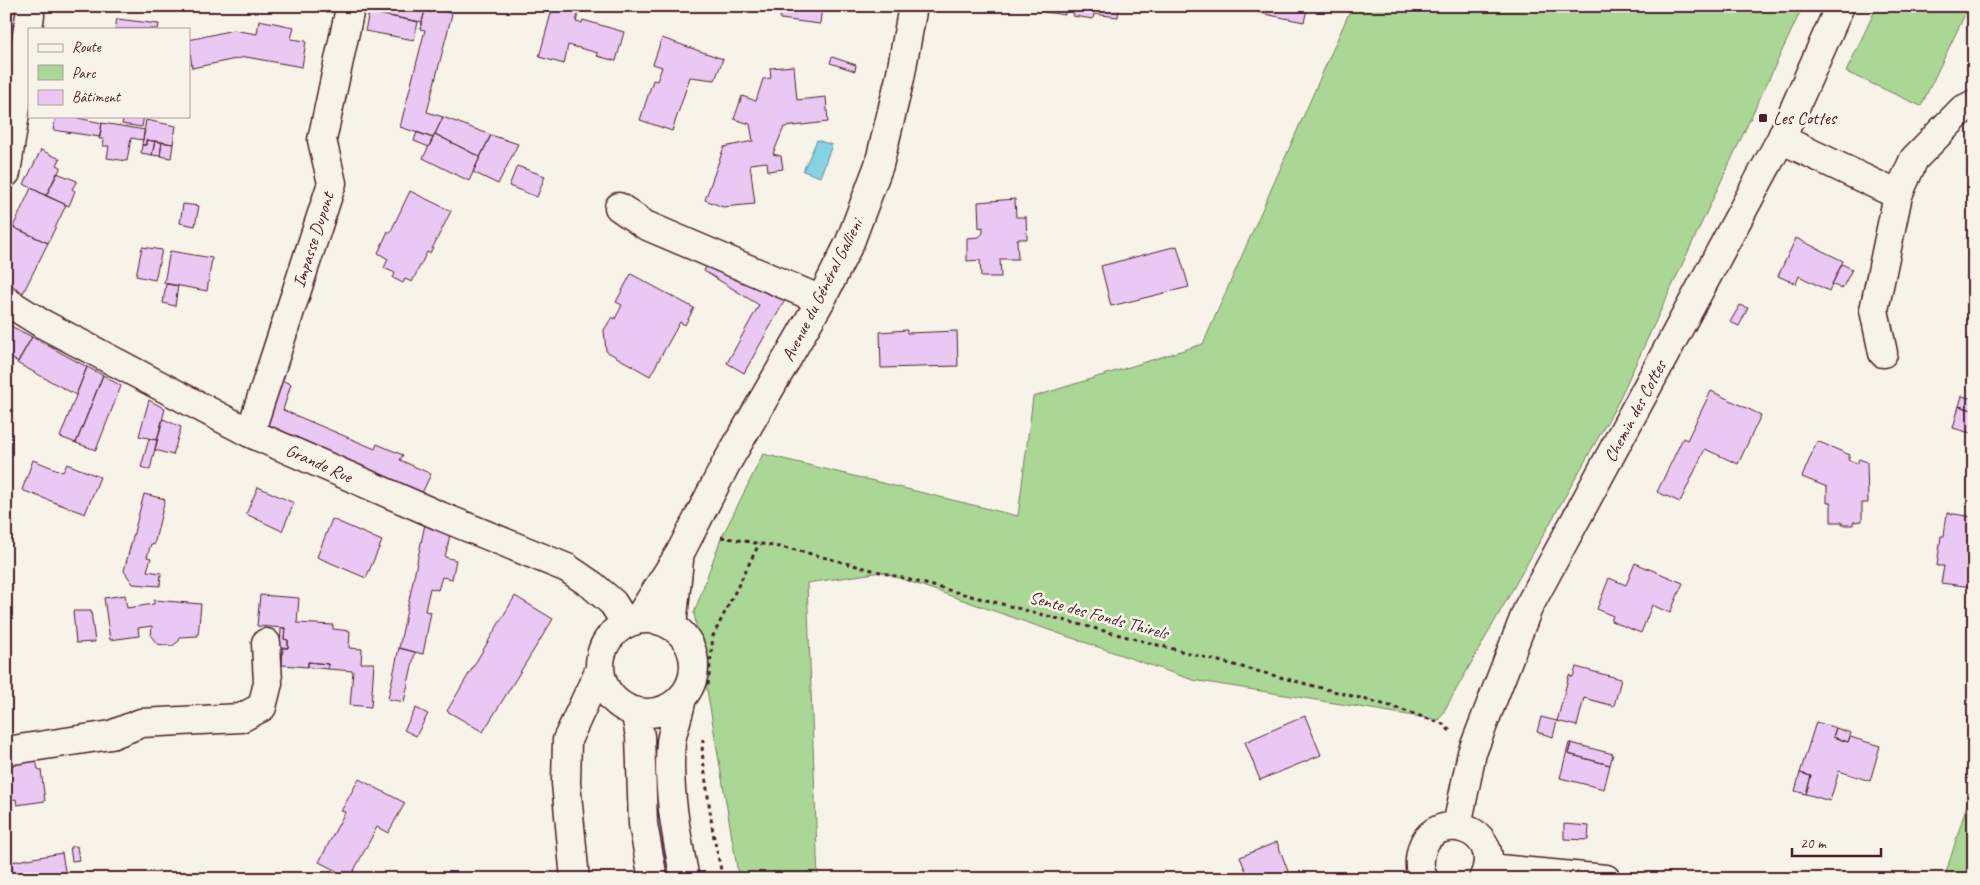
<svg xmlns="http://www.w3.org/2000/svg" width="1980" height="885" viewBox="0 0 1980 885" font-family="Caveat,sans-serif">
<rect width="100%" height="100%" fill="#f7f3e8"/>
<filter id="ink" filterUnits="userSpaceOnUse"><feTurbulence type="fractalNoise" baseFrequency=".02" numOctaves="2"/><feDisplacementMap in="SourceGraphic" scale="10" xChannelSelector="R" yChannelSelector="G"/><feConvolveMatrix kernelMatrix="1 2 1 2 8 2 1 2 1" color-interpolation-filters="sRGB"/></filter>
<g filter="url(#ink)">
<!-- green -->
<path fill="#aad796" stroke="#7a7b60" d="M1352,6H1803L1616,406L1439,720L1193,680L882,572L807,583L818,879H739L694,613L720,541L763,454L1018,516L1033,397L1203,344Z
M1877,6H1969L1921,106L1846,72Z
M1974,787V879H1944L1969,798Z"/>
<!-- water -->
<path fill="#84d2e2" stroke="#6d8a99" d="M817,140L832,145L820,177L803,171Z"/>
<!-- building -->
<path fill="#eac8f4" stroke="#4a1f2b" d="M367,6L398,7L426,6L422,22L366,12Z
M553,6H580L576,22L582,23L583,20L624,32L616,61L597,56L598,53L568,45L564,64L539,57Z
M781,6H822L820,24L780,19Z
M1046,6H1119L1118,17L1094,14L1093,19L1073,16L1074,11L1065,9V15L1045,12Z
M1241,6H1308L1304,22L1240,9Z
M433,8L452,14L427,112L443,117L433,138L400,127L425,30L420,29L425,11L431,13Z
M369,12L418,22L414,40L365,31Z
M117,19L159,24L158,29H115Z
M259,20L294,27L291,39L306,41L302,67L246,57L192,68L189,40L233,30L257,34Z
M662,38L723,59L715,80L690,77L672,131L640,120L653,80L657,81L662,67L653,64Z
M832,57L856,65L855,71L830,63Z
M794,66L797,100L826,97L828,122L784,127L773,154L781,156L783,169L768,171L767,162L750,164L755,204L723,207L705,200L724,147L753,141L750,124L734,119L742,96L756,101L763,79L771,78L770,68Z
M56,116H68L102,123L100,137L53,130Z
M124,116H144L142,127L122,124Z
M443,117L491,135L480,157L435,134Z
M146,120L176,126L173,144L146,140V145H142Z
M102,123L145,130L143,140L131,138L127,161L107,158L109,146H103L104,139H99Z
M417,132L433,138L429,147L414,141Z
M435,134L480,157L469,181L423,158Z
M491,135L518,144L498,184L473,172Z
M146,140L155,141L152,155L141,153L142,145H146Z
M155,141L162,142L160,156L152,155Z
M162,142L173,144L171,158L160,156Z
M41,150L60,159L57,165L61,167L46,196L24,184Z
M517,166L545,176L537,197L509,186Z
M57,173L77,181L72,189L75,191L69,206L46,196Z
M31,188L66,205L48,243L13,227Z
M410,191L451,211L430,253L427,252L412,282L405,279L403,283L393,278L395,273L384,268L388,259L378,253L388,231L390,233Z
M1015,199L1016,217H1026L1027,239H1017L1018,259H1000L1001,277H981L980,260L967,261V238L979,237L983,233V227L979,228L978,202Z
M183,204L199,206L195,226L180,223Z
M6,224L48,243L23,293L6,281Z
M1796,238L1843,261L1829,291L1799,276L1796,284L1778,276Z
M1177,246L1189,287L1111,306L1101,266Z
M142,247L162,250L155,280L136,276Z
M170,251L212,258L207,291L164,283Z
M708,262L789,293L744,373L727,363L759,305L704,271Z
M1842,264L1852,269L1842,289L1832,284Z
M631,274L694,308L685,325L680,322L650,376L606,351L604,330L612,317L615,319L622,305L616,302Z
M166,284L178,286L175,306L163,303Z
M1740,305L1748,308L1739,326L1730,322Z
M11,326L32,337L18,362L6,355V328Z
M907,330V333L957,331L958,366L881,368L880,332Z
M32,337L87,367L76,395L17,363Z
M87,367L103,375L76,443L60,437Z
M103,375L121,386L96,450L76,443Z
M278,379L291,384L283,410L375,449L377,444L403,455L400,460L431,474L421,495L263,425Z
M1711,391L1761,415L1738,464L1705,449L1680,502L1657,492L1683,438L1687,440Z
M1962,396L1974,399L1972,410L1959,406Z
M149,400L165,409L157,440L139,436Z
M1974,405V434L1953,428L1959,406L1972,410Z
M163,419L181,427L173,455L155,450Z
M149,439L157,440L150,470L141,467Z
M1817,441L1850,455L1848,460L1857,464L1859,459L1867,462L1868,503H1862V521L1853,522V525H1842V522H1831V503H1827V487L1802,477Z
M33,460L63,472L67,464L100,477L85,514L22,490Z
M258,487L294,503L282,531L246,514Z
M144,494L165,499L154,545L151,544L147,557L151,558L147,571L161,573L160,586L133,584L124,571Z
M1947,513L1974,517V571L1971,587L1941,583L1944,566H1937L1941,536H1944Z
M332,519L382,541L366,578L317,557Z
M425,524L450,535L445,557L456,560L452,579L442,577L438,590L430,588L425,611L431,612L423,654L399,648Z
M1635,563L1683,583L1670,613L1652,605L1641,633L1611,621L1613,616L1597,609L1609,578L1626,585Z
M125,595L127,608L154,604V600L201,604L198,636L180,637L179,641L172,646L157,644L151,636L152,626L138,628L139,636L110,640L104,598Z
M260,595L299,598L297,623L333,625V629L350,631L349,648L362,649L361,663H374L371,707L350,705L353,671L328,669V664L308,662V667L282,665L283,647L288,648V640L284,639L285,628L257,626Z
M515,596L553,619L483,732L447,711Z
M73,611H91L95,642L76,643Z
M281,628H285L284,639L288,640V648H280Z
M399,648L415,652L404,702L388,699Z
M308,662L328,664V669L308,667Z
M1576,667L1621,679L1614,706L1584,698L1577,726L1557,721L1569,675L1573,677Z
M416,708L428,714L416,736L404,730Z
M1305,716L1321,755L1260,780L1245,742Z
M1541,717L1557,721L1553,737L1537,732Z
M1816,722L1836,728L1833,737L1848,742L1850,737L1880,746L1870,781L1839,771L1830,801L1806,794L1811,776L1800,773Z
M1836,728L1851,733L1848,742L1833,737Z
M1569,743H1571L1568,754L1610,765L1604,789L1560,778Z
M1571,743L1613,754L1610,765L1568,754Z
M36,761L38,769L41,770L45,801L17,805L16,799L6,801V763L7,765Z
M1800,773L1811,776L1806,794L1795,791Z
M359,779L405,803L388,833L377,827L350,878L319,862L345,812L341,811Z
M1564,824L1589,826L1588,840L1564,839Z
M1277,842L1291,879H1249L1240,857Z
M77,846L79,860L72,861L70,847Z
M62,853L66,877L48,879L47,874L14,879L11,862Z"/>
<g fill="none" stroke-linecap="round" stroke-linejoin="round">
<!-- minor casing -->
<g stroke="#4a1f2b" stroke-width="31">
<path id="minor" d="M1781,139L1898,195
M6,173L30,15V6
M619,207L645,225L821,300
M6,301L41,323L250,433L440,516L567,568L592,585L613,603L626,624
M1883,353L1874,310L1898,195L1914,159L1962,110L1974,104
M250,433L332,183L322,140L349,13
M638,619L680,553L726,464L821,300L850,242L879,165L900,78L913,6
M600 666a47 47 0 1 1 94 0a47 47 0 1 1-94 0Z
M672,626L679,560
M682,697C680,712 673,727 671,742C667,787 676,834 685,879
M635,711L640,736L643,824L653,879
M6,751L111,735L141,723L241,718L262,707L268,683L266,643
M1457,826L1472,753L1528,608L1781,139L1840,6
M1488,868L1606,879
M575,879L566,783L567,740L600,669
M1424,879C1419,871 1419,862 1421,853C1430,806 1508,827 1483,879"/>
</g>
<!-- path -->
<path stroke="#4a1f2b" stroke-width="3" stroke-dasharray="4 4" stroke-linecap="butt" d="M721,537L796,550L1394,707L1443,724L1450,731
M708,685L713,636L759,544
M703,739L702,752L713,833L723,879"/>
<!-- minor -->
<use href="#minor" stroke="#f7f3e8" stroke-width="28"/>
</g>
</g>
<!-- markers -->
<rect fill="#4a1f2b" stroke="#f7f3e8" stroke-width="2" x="1758" y="113" width="10" height="10" rx="2.5"/>
<g text-anchor="middle" dominant-baseline="central" stroke-width="5" stroke-linejoin="round" paint-order="stroke">
<!-- poi labels -->
<g font-size="18" fill="#4a1f2b" stroke="#f7f3e8" text-anchor="start">
<text x="1773" y="118">Les Cottes</text>
</g>
<!-- street labels -->
<g font-size="18" fill="#4a1f2b" stroke="#f7f3e8">
<text transform="translate(313 240) rotate(-72)">Impasse Dupont</text>
<text transform="translate(822 290) rotate(-63)">Avenue du Général Gallieni</text>
<text transform="translate(1635 411) rotate(-62)">Chemin des Cottes</text>
<text transform="translate(319 463) rotate(24)">Grande Rue</text>
<text transform="translate(1099 615) rotate(15)">Sente des Fonds Thirels</text>
</g>
</g>
<!-- margin -->
<rect width="1980" height="885" fill="none" stroke="#f7f3e8" stroke-width="25"/>
<rect x="12" y="12" width="1955" height="860" fill="none" stroke="#4a1f2b" stroke-width="2" filter="url(#ink)"/>
<!-- legend -->
<rect x="28" y="28" width="162" height="90" fill="#f7f3e8" stroke="#b29e9c"/>
<rect x="38" y="44" width="25" height="8" fill="#f7f3e8" stroke="#b29e9c"/>
<text x="72" y="52" font-size="15" fill="#4a1f2b">Route</text>
<rect x="38" y="65" width="25" height="15" fill="#aad796" stroke="#b29e9c"/>
<text x="72" y="78" font-size="15" fill="#4a1f2b">Parc</text>
<rect x="38" y="90" width="25" height="15" fill="#eac8f4" stroke="#b29e9c"/>
<text x="72" y="102" font-size="15" fill="#4a1f2b">Bâtiment</text>
<!-- scale -->
<path d="M1792 848v8h89v-8" fill="none" stroke="#4a1f2b" stroke-width="2.5"/>
<text x="1800" y="848" font-size="15" fill="#4a1f2b" stroke="#f7f3e8" stroke-width="4" paint-order="stroke">20 m</text>
</svg>
